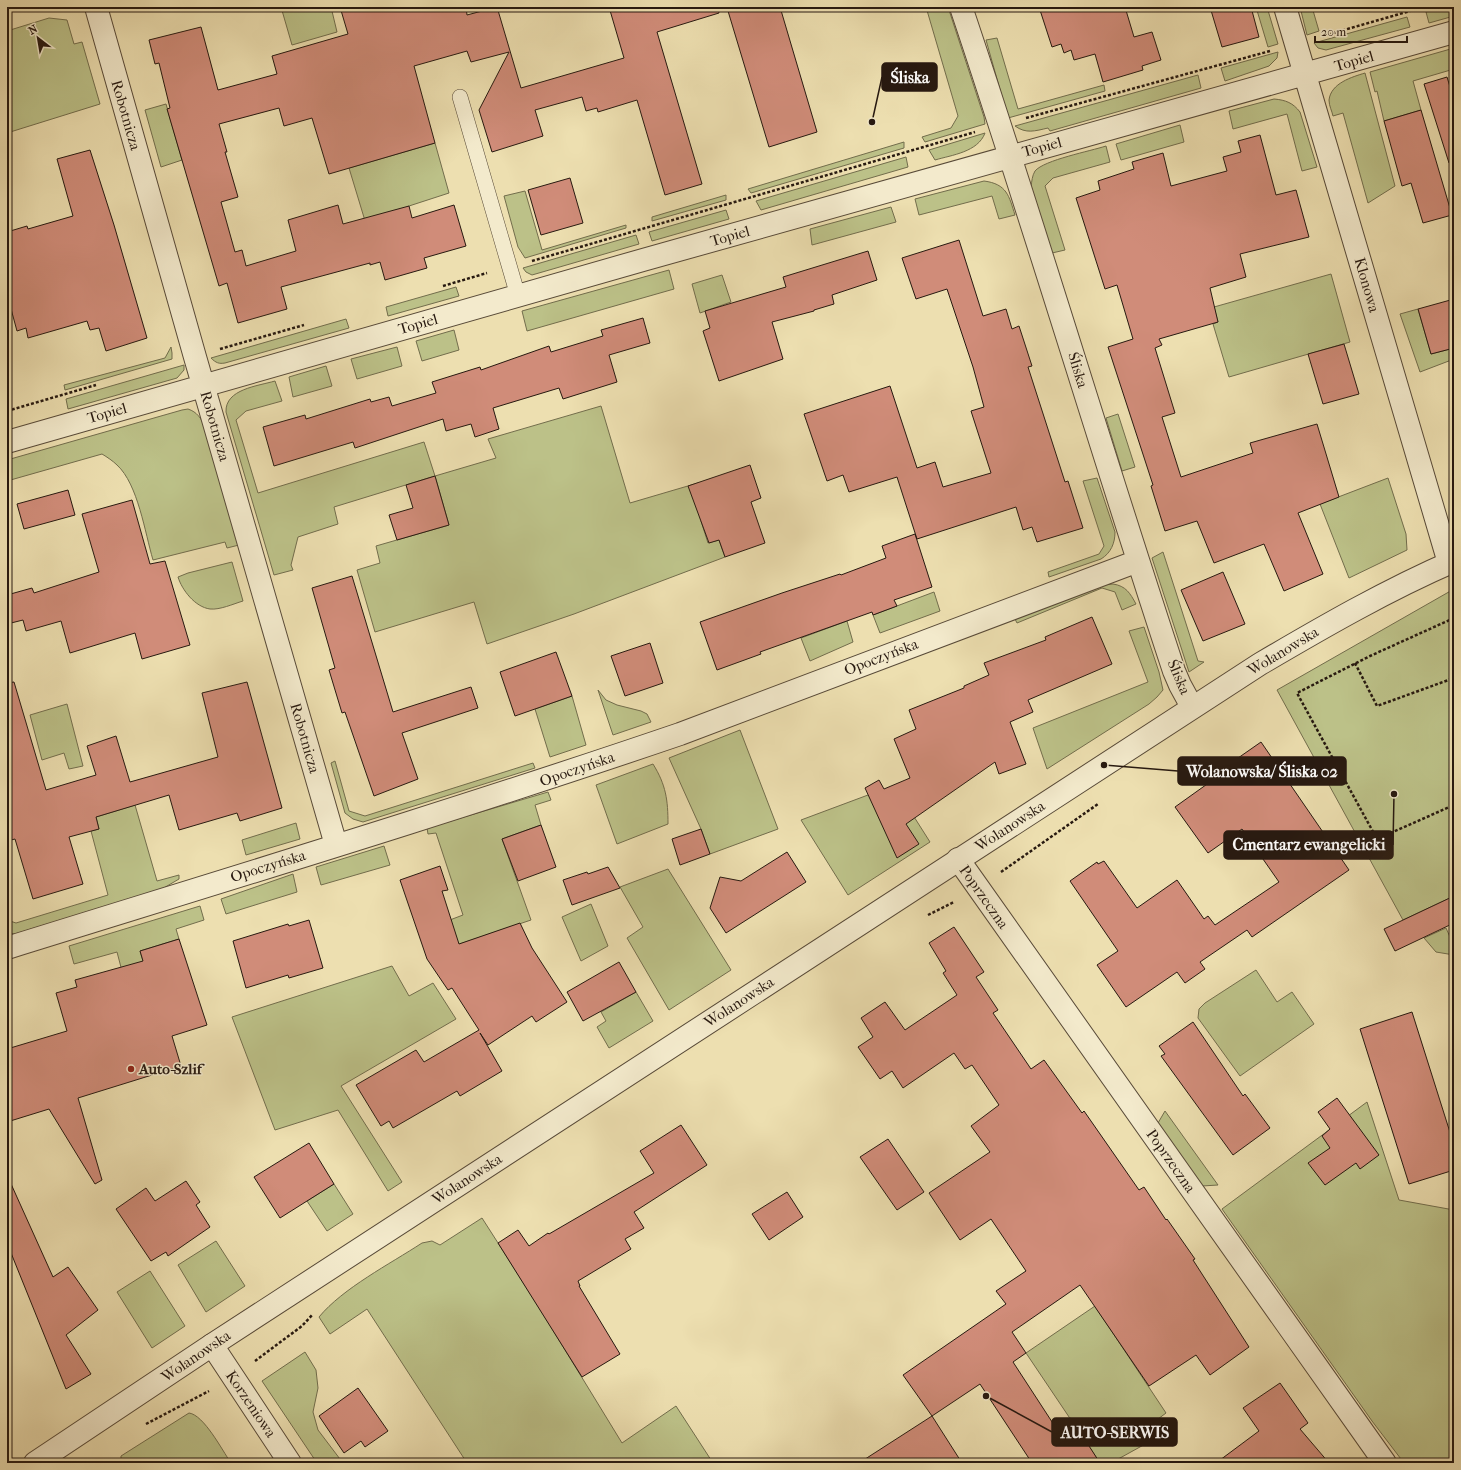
<svg xmlns="http://www.w3.org/2000/svg" width="1461" height="1470" viewBox="0 0 1461 1470" font-family="'IM FELL French Canon',serif">
<rect width="100%" height="100%" fill="#eddfb0"/>
<filter id="stains"><feTurbulence type="fractalNoise" baseFrequency=".005" numOctaves="4"/><feColorMatrix values="0 0 0 0 .2 0 0 0 0 .09 0 0 0 0 .02 0 0 0 .5 -.17"/></filter>
<radialGradient id="worn" r=".72"><stop offset=".6" stop-color="#630" stop-opacity="0"/><stop offset="1" stop-color="#630" stop-opacity=".3"/></radialGradient>
<!-- green -->
<path fill="#bcc188" stroke="#726d4c" d="M281,7H331L337,32L292,45Z
M926,7H948L984,117L985,124L925,142L922,137L951,128L958,116Z
M1256,7H1267L1278,44L1268,47Z
M1300,7H1312L1319,31L1307,35Z
M1442,7H1454V16L1429,23L1426,12Z
M1407,17L1410,27L1326,50L1318,48L1314,43Z
M49,18L67,20L74,44L82,42L100,104L7,133V31Z
M997,38L1018,109L1104,85L1105,91L1008,118L986,40Z
M1454,48V69L1413,81L1421,110L1384,121L1377,91L1375,92L1370,72Z
M1278,52L1277,58L1269,66L1225,81L1221,68Z
M1365,73L1395,186L1368,203L1343,113L1333,116C1332,111 1329,106 1329,100C1331,83 1352,77 1365,73Z
M1198,75L1201,88L1050,131L1048,128C1035,131 1026,134 1015,126Z
M1274,99C1286,100 1293,103 1300,112L1317,167L1302,171L1287,114L1233,129L1229,111Z
M166,104L182,160L161,167L145,110Z
M1180,125L1184,142L1121,160L1116,144Z
M985,133C978,152 952,155 935,160L929,150Z
M904,142V148L751,193L748,189Z
M435,143L449,193L409,206L369,234L349,168Z
M1106,146L1110,162L1053,178L1045,186L1065,250L1052,253L1031,186C1032,181 1032,176 1035,171C1044,160 1091,151 1106,146Z
M906,157L908,167L761,210L756,201Z
M984,181C1007,184 1009,196 1015,215L999,219L992,196L919,215L915,199Z
M525,191L542,250L626,225V228L525,258L518,247L504,196Z
M726,195V200L652,221V217Z
M891,207L896,222L812,245L810,229Z
M726,210L729,219L652,241L649,232Z
M636,235L639,244L532,275L526,272L523,268Z
M669,270L674,289L527,331L522,311Z
M1331,274L1350,342L1229,377L1213,324L1218,322L1214,307Z
M722,275L731,302L700,313L692,284Z
M456,287L459,296L388,316L386,307Z
M1418,309L1431,354L1454,348V359L1420,372L1400,314Z
M346,319L349,328L225,363C219,364 216,363 211,358Z
M454,330L459,350L422,361L416,341Z
M171,347L172,353V359L65,390L64,385L165,358Z
M397,347L402,366L357,379L351,359Z
M184,365V370L177,378L68,409L66,399Z
M326,366L332,386L293,397L289,377Z
M275,381L282,401L246,411L236,420L258,493L424,442L435,476L496,458L488,439L601,406L630,503L698,483L711,517L701,521L708,543L719,540L725,557L574,614L487,644L474,602L375,632L357,570L380,563L376,546L449,525L435,476L334,507L338,524L298,537L291,565L293,570L274,575L226,412C225,389 258,386 275,381Z
M188,409C197,412 201,418 205,427L239,545L227,548L225,542L153,560C145,533 138,484 117,465C113,461 107,457 102,454L7,481V460L182,410Z
M1118,414L1135,467L1122,471L1106,418Z
M1097,478L1115,532C1115,543 1111,553 1101,559L1049,577L1048,572L1099,554L1104,546L1083,481Z
M1388,478L1406,534L1407,550L1349,578L1320,504Z
M1163,552L1198,661L1204,662L1189,672L1152,558Z
M232,562L243,601C233,604 220,610 210,609C195,607 182,590 178,577L188,573Z
M1113,584C1126,586 1130,593 1136,604L1122,610L1115,592L1102,588L1017,623L1015,619L1103,585Z
M1454,589V896L1403,920L1277,690Z
M934,592L940,611L880,633L873,615Z
M847,621L853,642L810,661L801,638Z
M1144,627L1159,672L1163,690L1157,697L1149,704L1047,769L1033,728L1148,682L1129,631Z
M598,690L606,700L617,705L641,711L647,714L651,722L613,735Z
M572,696L586,745L550,757L535,709Z
M67,704L83,766L69,769L64,753L42,760L30,715Z
M740,730L778,829L710,854L701,829L669,758Z
M335,761L349,811L365,816L533,763L535,768L363,822L353,819L345,813L331,763Z
M653,764C666,785 668,800 668,824L617,844L596,785Z
M548,792L551,800L535,805L541,825L502,839L531,920L442,950L434,926L463,915L436,833L428,834L427,828Z
M868,795L904,801L930,842L848,895L801,820Z
M135,805L157,881L179,875V879L162,889L15,934L7,933V920L16,923L108,895L91,831L99,829L96,817Z
M296,823L300,839L246,855L242,840Z
M384,846L390,865L321,885L316,867Z
M668,869L731,970L669,1010L627,938L643,927L620,887Z
M293,874L297,892L226,914L221,899Z
M591,904L608,946L581,961L562,917Z
M200,906L204,920L176,929L179,939L140,951L152,991L134,1017L117,952L74,964L69,946Z
M1446,928L1450,937L1454,935V955L1436,952L1424,938Z
M392,966L409,996L433,983L456,1019L341,1086L402,1182L388,1191L338,1110L275,1130L232,1017Z
M1256,970L1277,1002L1292,992L1314,1024L1240,1076L1198,1018L1199,1009L1205,1003Z
M636,992L653,1021L609,1048L597,1027L606,1021L601,1012Z
M1367,1102L1399,1200L1454,1210V1463H1404L1372,1421L1222,1209Z
M1165,1111L1218,1185L1202,1186L1158,1123Z
M334,1184L353,1214L327,1231L307,1201Z
M482,1218L532,1296L622,1443L676,1406L713,1463H467L367,1309L330,1334L319,1317C343,1288 390,1264 422,1243L432,1241L440,1245Z
M216,1241L245,1286L206,1312L178,1265Z
M150,1271L185,1326L152,1348L117,1292Z
M1095,1306L1166,1413L1158,1419L1167,1432L1111,1463H1100L1026,1353Z
M305,1352L316,1370L318,1388L313,1412L318,1430L343,1463H317L262,1381Z
M189,1413C204,1415 222,1450 231,1463H121V1456Z"/>
<!-- building -->
<path fill="#d08c79" stroke="#271910" d="M340,7H466L467,15L497,7L521,88L624,58L609,7H718L719,13L657,32L702,184L665,195L637,100L598,112L597,108L586,111L582,97L535,110L543,136L492,152L479,110L509,52L471,62L467,51L414,66L435,143L329,174L312,118L284,126L279,108L219,124L227,152H225L238,197L221,202L235,252L242,250L246,266L296,251L288,220L338,205L343,224L409,206L412,218L454,205L466,246L424,258L427,268L385,280L380,262L370,265V263L281,287L287,309L238,323L227,283L219,286L167,109L170,108L159,63L155,64L149,40L201,27L218,90L277,74L272,56L348,34Z
M741,7H780L817,132L769,147L728,11Z
M1039,7H1125L1134,37L1152,32L1161,60L1142,66L1143,70L1103,82L1095,54L1074,60L1071,50L1064,53L1061,44L1052,47Z
M1210,7H1251L1259,37L1222,47Z
M1447,77L1454,100V162L1449,163L1424,84Z
M1421,110L1452,215L1423,223L1411,183L1402,186L1384,121Z
M1260,135L1276,195L1296,190L1309,237L1240,254L1246,277L1210,288L1218,322L1159,339L1162,345L1155,348L1175,413L1162,417L1181,477L1253,453L1250,443L1317,424L1339,497L1298,513L1323,574L1284,591L1264,544L1214,563L1197,521L1165,531L1151,486L1153,485L1108,347L1133,339L1117,285L1105,289L1076,198L1100,190L1098,181L1134,169L1132,162L1163,153L1171,186L1227,171L1223,157L1241,152L1238,141Z
M90,150L114,225L147,338L106,351L99,328L90,330L87,321L28,338L26,328L17,331L7,294V232L27,226L28,229L73,216L57,159Z
M570,178L583,223L541,235L528,190Z
M959,240L983,316L1006,309L1012,329L1019,326L1032,366L1028,367L1065,482L1068,481L1083,528L1037,542L1032,527L1023,530L1016,507L917,539L897,477L849,492L843,475L827,481L804,414L890,386L917,468L935,462L943,487L991,473L971,411L984,407L973,367L947,289L916,299L902,258Z
M868,251L877,280L832,295L834,304L814,310V311L772,322L783,359L719,381L703,331L710,328L705,311L786,287L783,277Z
M1454,299V348L1431,354L1418,309Z
M643,318L650,343L609,355L617,382L563,399L559,388L493,408L499,429L475,437L471,424L446,431L443,419L355,448L353,442L274,466L263,427L305,415L306,419L370,399L371,402L389,397L392,406L436,393L432,382L480,367L481,370L549,346L551,352L603,336L601,330Z
M1344,344L1359,394L1323,404L1308,354Z
M750,465L761,498L751,502L765,543L725,557L719,540L709,543L688,486Z
M435,476L449,525L397,540L389,515L413,508L406,485Z
M68,490L75,515L24,529L17,504Z
M132,500L150,564L165,561L190,645L142,659L135,633L70,653L61,621L26,631L23,620L7,624V595L32,588L34,593L99,572L82,514Z
M915,534L932,587L894,600L897,606L873,615L872,612L760,652L761,654L717,670L700,622L782,593L840,574L841,575L886,558L882,546Z
M1223,572L1245,624L1203,641L1181,590Z
M352,576L393,712L471,687L478,708L402,733L418,779L374,796L345,712L342,713L329,670L335,668L312,588Z
M1092,617L1112,664L1028,700L1033,712L1010,722L1026,764L999,774L995,762L906,824L919,844L897,858L865,788L879,780L884,789L910,778L894,739L916,729L909,710L964,688V686L989,675L984,663L1046,640L1045,637Z
M650,643L663,683L625,696L611,656Z
M556,652L572,696L515,716L500,672Z
M14,682L46,790L96,775L87,746L116,736L130,782L218,757L202,693L247,682L282,808L240,821L237,813L179,830L169,795L96,817L99,829L69,837L83,884L33,899L15,839L7,841V683Z
M1261,742L1349,870L1252,937L1247,930L1200,962L1205,969L1185,983L1177,972L1126,1007L1097,965L1118,951L1070,881L1097,862L1098,864L1104,861L1137,908L1177,880L1204,919L1208,916L1215,925L1279,882L1242,829L1208,853L1175,807L1210,782L1208,779Z
M541,825L556,867L518,881L502,839Z
M701,829L710,854L680,865L672,839Z
M787,852L806,882L726,933L710,908L720,877L741,881Z
M440,866L448,890L442,891L459,944L520,923L532,948L567,1002L536,1022L532,1016L488,1045L480,1033L502,1071L460,1096L457,1091L393,1128L389,1121L381,1126L356,1085L416,1050L424,1062L479,1030L452,988L448,990L427,959L400,880Z
M608,867L620,888L572,905L563,880L587,872L588,874Z
M1454,896V923L1395,951L1384,929Z
M309,920L323,968L289,978L288,975L246,988L233,941L288,924L289,926Z
M954,927L984,972L976,977L998,1010L993,1013L1031,1069L1044,1060L1082,1113L1084,1111L1139,1190L1144,1187L1166,1220L1167,1219L1195,1259L1193,1260L1249,1347L1210,1375L1196,1355L1149,1386L1080,1285L1012,1332L1026,1353L1013,1362L1056,1428L1071,1418L1100,1463H1032L980,1384L932,1416L903,1375L1006,1304L996,1291L1026,1271L991,1219L960,1240L929,1193L990,1152L971,1126L999,1105L972,1065L965,1069L954,1053L903,1088L892,1071L880,1079L858,1047L873,1037L861,1018L885,1002L905,1030L957,995L943,973L946,971L929,943Z
M179,939L207,1025L172,1036L181,1066L78,1098L102,1180L95,1184L49,1109L7,1122V1049L67,1031L56,993L77,987L75,980L143,961L140,951Z
M619,962L636,992L583,1021L567,992Z
M1412,1012L1454,1145V1170L1409,1184L1360,1029Z
M1193,1022L1243,1096L1245,1094L1270,1128L1233,1155L1161,1056L1165,1054L1159,1046Z
M1337,1098L1379,1155L1360,1169L1356,1163L1325,1185L1308,1163L1330,1148L1322,1136L1330,1129L1318,1112Z
M681,1125L707,1165L634,1212L644,1228L625,1239L631,1249L578,1281L580,1286H579L620,1354L582,1377L498,1243L518,1230L529,1246L548,1233L549,1234L654,1173L640,1151Z
M888,1139L924,1192L897,1210L860,1157Z
M309,1143L334,1184L280,1218L254,1177Z
M7,1175L53,1277L68,1267L98,1310L66,1335L91,1374L66,1389L7,1243Z
M186,1181L200,1202L196,1205L210,1227L168,1256L166,1252L151,1261L116,1209L146,1188L155,1201Z
M787,1192L803,1217L769,1240L752,1214Z
M1280,1383L1308,1423L1300,1429L1329,1463H1216L1259,1431L1243,1408Z
M358,1388L388,1431L365,1447L361,1441L344,1453L319,1416Z
M932,1416L962,1463H859Z"/>
<g fill="none" stroke-linecap="round" stroke-linejoin="round">
<!-- service casing -->
<g stroke="#584a38" stroke-width="16">
<path id="service" d="M460,97L518,296"/>
</g>
<!-- minor casing -->
<g stroke="#584a38" stroke-width="24">
<path id="minor" d="M96,7L195,357L336,845
M961,7C1035,227 1101,450 1174,671L1180,685L1192,707
M1285,7L1449,563
M7,442C488,301 972,169 1454,32
M958,859L1385,1463
M7,948C232,878 457,810 680,734L1138,561
M212,1345L290,1463"/>
</g>
<!-- tertiary casing -->
<g stroke="#584a38" stroke-width="24">
<path id="tertiary" d="M35,1463L212,1345L1260,664C1323,627 1387,590 1454,561"/>
</g>
<!-- path -->
<path stroke="#271910" stroke-width="2.5" stroke-dasharray="3 2" stroke-linecap="butt" d="M1323,36L1424,7
M1026,118L1270,51
M532,261L975,132
M443,286L487,273
M220,349L304,325
M7,411L96,385
M1454,618L1370,656L1297,693L1377,839L1454,805
M1355,663L1377,706L1454,678
M1001,872L1098,804
M928,915L954,902
M255,1361L302,1326L313,1314
M146,1424L209,1391"/>
<!-- service -->
<use href="#service" stroke="#f3eacc" stroke-width="15"/>
<!-- minor -->
<use href="#minor" stroke="#f3eacc" stroke-width="22"/>
<!-- tertiary -->
<use href="#tertiary" stroke="#f3eacc" stroke-width="22"/>
</g>
<!-- markers -->
<circle fill="#8f2418" stroke="#f3eacc" stroke-width="1.5" cx="131" cy="1069" r="4"/>
<g text-anchor="middle" dominant-baseline="central" stroke-width="3" stroke-linejoin="round" paint-order="stroke">
<!-- street labels -->
<g font-size="15" fill="#271910" stroke="#f3eacc">
<text transform="translate(1354 61) rotate(-16)">Topiel</text>
<text transform="translate(126 115) rotate(74)">Robotnicza</text>
<text transform="translate(1042 147) rotate(-15)">Topiel</text>
<text transform="translate(730 236) rotate(-16)">Topiel</text>
<text transform="translate(1367 285) rotate(74)">Klonowa</text>
<text transform="translate(418 324) rotate(-16)">Topiel</text>
<text transform="translate(1078 370) rotate(73)">Śliska</text>
<text transform="translate(107 413) rotate(-16)">Topiel</text>
<text transform="translate(215 426) rotate(74)">Robotnicza</text>
<text transform="translate(1283 651) rotate(-31)">Wolanowska</text>
<text transform="translate(881 657) rotate(-21)">Opoczyńska</text>
<text transform="translate(1179 677) rotate(67)">Śliska</text>
<text transform="translate(305 738) rotate(74)">Robotnicza</text>
<text transform="translate(577 769) rotate(-19)">Opoczyńska</text>
<text transform="translate(1010 826) rotate(-33)">Wolanowska</text>
<text transform="translate(268 866) rotate(-17)">Opoczyńska</text>
<text transform="translate(984 897) rotate(55)">Poprzeczna</text>
<text transform="translate(739 1002) rotate(-33)">Wolanowska</text>
<text transform="translate(1171 1161) rotate(55)">Poprzeczna</text>
<text transform="translate(467 1179) rotate(-33)">Wolanowska</text>
<text transform="translate(196 1356) rotate(-34)">Wolanowska</text>
<text transform="translate(251 1404) rotate(56)">Korzeniowa</text>
</g>
<!-- poi labels -->
<g font-size="15" font-weight="bold" fill="#271910" stroke="#f3eacc" text-anchor="start">
<text x="139" y="1069">Auto-Szlif</text>
</g>
</g>
<!-- callouts -->
<path fill="none" stroke="#271910" stroke-width="1.5" d="M872 122L882 77M1104 765L1178 771M1394 794L1393 845M986 1396L1052 1432"/>
<g fill="#271910" stroke="#f3eacc" stroke-width="1.5">
<circle cx="872" cy="122" r="4"/>
<circle cx="1104" cy="765" r="4"/>
<circle cx="1394" cy="794" r="4"/>
<circle cx="986" cy="1396" r="4"/>
</g>
<g fill="#271910" stroke="#271910" stroke-width="1.5">
<rect x="882" y="63" width="55" height="28" rx="4"/>
<rect x="1178" y="757" width="168" height="28" rx="4"/>
<rect x="1224" y="831" width="169" height="28" rx="4"/>
<rect x="1052" y="1418" width="125" height="28" rx="4"/>
</g>
<g font-size="16" text-anchor="middle" font-weight="bold" fill="#fff">
<text x="910" y="83">Śliska</text>
<text x="1262" y="777">Wolanowska/ Śliska 02</text>
<text x="1309" y="850">Cmentarz ewangelicki</text>
<text x="1115" y="1438">AUTO-SERWIS</text>
</g>
<!-- margin -->
<rect width="1461" height="1470" fill="none" stroke="#eddfb0" stroke-width="24"/>
<rect x="8" y="8" width="1445" height="1454" fill="none" stroke="#271910" stroke-width="2"/>
<rect x="12" y="12" width="1437" height="1446" fill="none" stroke="#271910"/>
<!-- north arrow -->
<g transform="translate(38 38) rotate(329)" stroke="#f3eacc" stroke-width="3" paint-order="stroke">
<path d="M0-3L7 15L0 10L-7 15Z" fill="#271910"/>
<text y="-6" font-size="11" font-weight="bold" text-anchor="middle" fill="#271910">N</text>
</g>
<!-- scale -->
<path d="M1315 36v6h92v-6" fill="none" stroke="#271910" stroke-width="2"/>
<text x="1321" y="36" font-size="12" fill="#271910" stroke="#f3eacc" stroke-width="3" paint-order="stroke">20 m</text>
<rect width="100%" height="100%" filter="url(#stains)"/>
<rect width="100%" height="100%" fill="url(#worn)"/>
</svg>
